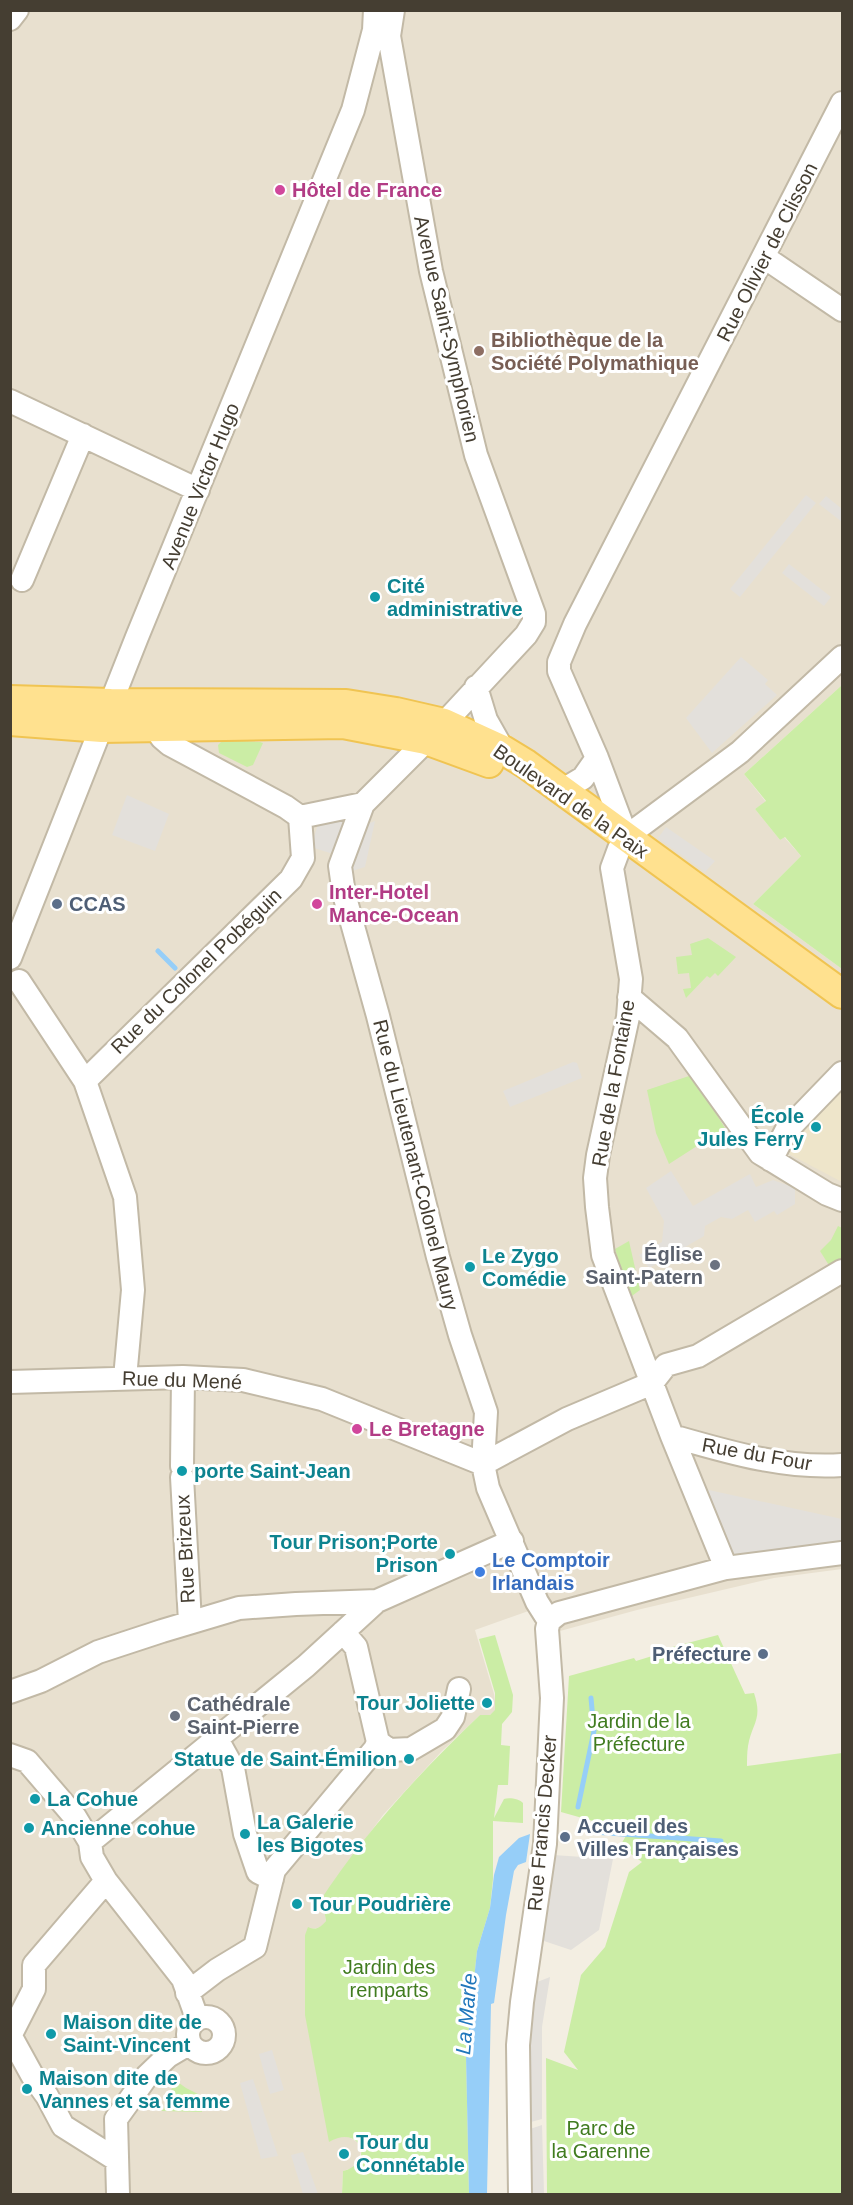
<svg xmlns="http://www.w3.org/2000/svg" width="853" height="2205" viewBox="0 0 853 2205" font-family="Arial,sans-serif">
<rect width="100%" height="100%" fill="#f3eee2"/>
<!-- residential -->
<path fill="#e8e0cf" d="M11,11H842V685L744,774L766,802L755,809L780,840L784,837L801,856L753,904L842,969V1569L774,1578L637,1610L560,1631L554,1602L475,1630L494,1694L496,1710L490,1715H480L441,1752L383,1815L318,1904L324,1909L326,1921L322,1927L311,1929L305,1935L306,2017L330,2141L337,2137L348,2136L358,2143L361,2149L359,2162L355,2167L343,2171L342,2194H11Z"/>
<!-- education -->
<path fill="#eee5ca" d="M842,1082V1182L787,1153L790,1142Z"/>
<!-- green -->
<path fill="#cbeda5" d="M842,685V969L753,904L801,856L785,837L780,840L755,809L766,801L744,774Z
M223,740L260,742L263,743L253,765L247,767L219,753L218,745Z
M708,938L736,957L718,976L715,973L710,978L707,976L686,998L683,989L691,988L689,973L678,974L676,957L692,955L690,944Z
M692,1075L725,1128L669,1164L656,1133L647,1090Z
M838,1226L842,1228V1260L830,1267L820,1251L831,1240Z
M629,1241L640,1290L629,1298L615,1249Z
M495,1635L513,1695L512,1712L502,1724L501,1745L510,1746L508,1785H498L494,1818L504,1799C509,1797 520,1799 523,1803V1823L493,1821V1879L490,1908L477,1951L466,2056L469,2194H342L343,2171C376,2163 360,2123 329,2142L305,2015V1935L308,1927C316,1931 321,1927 326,1921L324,1909L318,1904C364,1833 419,1773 480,1715H490L495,1710V1693L479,1639Z
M718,1635L745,1694L754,1693C763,1720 752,1723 748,1746C747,1753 747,1760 747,1766L842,1753V2194H547L546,2058L578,2070L564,2052L581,1975L605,1947L629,1872L642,1862L620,1846L633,1824L600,1823L561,1812L569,1676L634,1658L636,1661L662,1653L661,1650Z
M175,2080L186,2088L202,2096V2112L161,2111L164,2109Z"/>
<!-- parking -->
<path fill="#e3e0db" d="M806,495L816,503L740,597L730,589Z
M826,496L842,509V522L819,504Z
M789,564L831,597L824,606L782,573Z
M741,657L768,680L765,684L777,695L712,753L686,718Z
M127,795L169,814L155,851L112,835Z
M346,816L333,854L311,847L318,824Z
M375,821L365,867L349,872L360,827Z
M666,827L715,861L705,872L658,838Z
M573,1062L577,1063L582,1078L510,1107L503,1091Z
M671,1171L693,1206L750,1174L756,1187L773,1180L795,1188V1204L777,1215L774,1211L755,1222L748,1210L732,1219L721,1217L705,1226L704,1236L649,1268L639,1255L662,1242L664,1221L646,1188Z
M704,1489L842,1519V1542L731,1557Z
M553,1855L613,1859L599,1930L571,1950L541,1940Z
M550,1977L542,2027V2119L527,2123L525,2033L532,1984Z
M272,2050L284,2090L270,2094L259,2054Z
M253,2079L278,2156L261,2159L240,2083Z
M542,2125L544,2194H528L527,2130Z
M303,2152L318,2194H303L291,2155Z"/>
<!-- water -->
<path fill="#96cef8" d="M530,1834L526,1862L518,1865L514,1871L506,1915L494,2003L491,2004L487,2194H469L466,2056L477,1951L490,1908L494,1875L499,1857L519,1838Z"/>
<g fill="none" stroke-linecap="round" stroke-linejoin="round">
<!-- stream -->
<path stroke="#96cef8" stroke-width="5" d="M158,951L175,968
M578,1807L594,1731L591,1698
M594,1832L721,1841"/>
<!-- minor casing -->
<g stroke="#c2b9a6" stroke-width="26">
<path id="minor" d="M393,10L389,36L431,271L476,455L534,614V622L526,635L448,719L363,804L340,866L344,894L378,1016L438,1257L460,1335L486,1412L483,1464L488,1488L537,1602L549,1621
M10,19L17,10
M764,257L842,310
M10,401L198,490
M22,580L83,435
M476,687L486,720L503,750
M155,728L162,738L169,744L286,807L300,817
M563,790L583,778L597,758
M300,817L363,804
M300,817L303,858
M627,838L597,758L559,671V662L575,624L842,103
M10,958L137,637L353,110L374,30L375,10
M19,981L85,1081L125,1197L133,1290L125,1378
M629,997L677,1038L760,1153L827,1194L842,1200
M85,1081L291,879L303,858
M771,1160L786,1131L842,1073
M10,1382L183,1377L243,1380L322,1399L483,1464
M672,1436C728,1452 784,1469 842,1465
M483,1464L567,1419L652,1383L666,1365L698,1356L842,1271
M182,1466L183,1377
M182,1477L190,1622
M726,1568L672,1436L603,1255L597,1207L595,1178L598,1155L628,1017L631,979L612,868L619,849L631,833L740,752L842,657
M549,1621L559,1613L726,1568L842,1553
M10,1692L41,1681L98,1652L162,1631L239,1608L296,1604L377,1601
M217,1739L233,1768L245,1834L258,1872L272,1879
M378,1742L389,1750L411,1749L445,1729L453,1717L459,1689
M10,1755L27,1761L75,1817L90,1842L92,1857L106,1881L183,1979L197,2018
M90,1842L306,1666L377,1601L512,1541
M187,1993L217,1970L255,1947L274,1870L375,1749L378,1742L356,1647L343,1632
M188 2035a18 18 0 1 1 36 0a18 18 0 1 1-36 0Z
M10,2035L32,2075L47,2096L63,2126L117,2160
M10,2036L34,1989V1965L106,1881
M118,2194L116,2119L147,2076L168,2056L190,2043
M520,2194L518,2045L522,2002L545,1844L552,1698L547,1629L549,1621"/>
</g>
<!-- major casing -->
<g stroke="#f0c452" stroke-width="32">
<path id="major" d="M10,700L111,703L346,704L396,712L444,723L503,750L526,764L842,994
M10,721L102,728L343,724L426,740L489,763"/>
</g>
<!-- minor -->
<use href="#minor" stroke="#fff" stroke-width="22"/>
<!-- major -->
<use href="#major" stroke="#ffe18f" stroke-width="28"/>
</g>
<!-- markers -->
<g fill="#d1479c" stroke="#fff" stroke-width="2">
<circle cx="280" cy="190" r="6"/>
<circle cx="317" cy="904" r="6"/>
<circle cx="357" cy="1429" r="6"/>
</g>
<circle fill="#8d6e63" stroke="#fff" stroke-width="2" cx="479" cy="351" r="6"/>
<g fill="#0f9aa8" stroke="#fff" stroke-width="2">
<circle cx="375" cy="597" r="6"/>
<circle cx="816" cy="1127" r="6"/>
<circle cx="470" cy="1267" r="6"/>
<circle cx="182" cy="1471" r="6"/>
<circle cx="450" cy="1554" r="6"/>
<circle cx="487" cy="1703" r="6"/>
<circle cx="409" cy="1759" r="6"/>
<circle cx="35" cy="1799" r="6"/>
<circle cx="29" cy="1828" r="6"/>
<circle cx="245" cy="1834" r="6"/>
<circle cx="297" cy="1904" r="6"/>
<circle cx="51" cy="2034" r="6"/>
<circle cx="27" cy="2089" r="6"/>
<circle cx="344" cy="2154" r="6"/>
</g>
<g fill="#5c6f8a" stroke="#fff" stroke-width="2">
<circle cx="57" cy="904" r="6"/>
<circle cx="763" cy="1654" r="6"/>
<circle cx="565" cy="1837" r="6"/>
</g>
<g fill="#6b7280" stroke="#fff" stroke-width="2">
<circle cx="715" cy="1265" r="6"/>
<circle cx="175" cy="1716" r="6"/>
</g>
<circle fill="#3f7fe0" stroke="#fff" stroke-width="2" cx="480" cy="1572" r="6"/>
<g text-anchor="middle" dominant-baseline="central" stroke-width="6" stroke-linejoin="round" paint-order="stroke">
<!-- hotel labels -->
<g font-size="20" font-weight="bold" fill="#b23c85" stroke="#fff" text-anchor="start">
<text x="292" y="190">Hôtel de France</text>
<text x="329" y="892">Inter-Hotel<tspan x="329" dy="23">Mance-Ocean</tspan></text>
<text x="369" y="1429">Le Bretagne</text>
</g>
<!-- street labels -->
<g font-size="20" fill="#453e32" stroke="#fff">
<text transform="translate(767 252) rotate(-63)">Rue Olivier de Clisson</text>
<text transform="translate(447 329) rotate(77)">Avenue Saint-Symphorien</text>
<text transform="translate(200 486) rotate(-68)">Avenue Victor Hugo</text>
<text transform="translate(571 801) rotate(35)">Boulevard de la Paix</text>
<text transform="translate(196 971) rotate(-44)">Rue du Colonel Pobéguin</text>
<text transform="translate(613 1083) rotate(-80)">Rue de la Fontaine</text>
<text transform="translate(416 1165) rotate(76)">Rue du Lieutenant-Colonel Maury</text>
<text transform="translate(182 1380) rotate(2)">Rue du Mené</text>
<text transform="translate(757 1454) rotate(10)">Rue du Four</text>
<text transform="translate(185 1549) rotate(-93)">Rue Brizeux</text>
<text transform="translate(542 1823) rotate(-85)">Rue Francis Decker</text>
</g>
<!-- education labels -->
<g font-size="20" font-weight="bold" fill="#785e54" stroke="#fff" text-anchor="start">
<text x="491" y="340">Bibliothèque de la<tspan x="491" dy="23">Société Polymathique</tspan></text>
</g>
<!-- culture labels -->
<g font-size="20" font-weight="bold" fill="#0d838f" stroke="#fff" text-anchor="start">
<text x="387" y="586">Cité<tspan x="387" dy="23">administrative</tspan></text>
<text x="804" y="1116" text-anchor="end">École<tspan x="804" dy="23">Jules Ferry</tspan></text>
<text x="482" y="1256">Le Zygo<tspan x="482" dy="23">Comédie</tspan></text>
<text x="194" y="1471">porte Saint-Jean</text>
<text x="438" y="1542" text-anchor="end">Tour Prison;Porte<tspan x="438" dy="23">Prison</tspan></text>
<text x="475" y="1703" text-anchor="end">Tour Joliette</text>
<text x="397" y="1759" text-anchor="end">Statue de Saint-Émilion</text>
<text x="47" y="1799">La Cohue</text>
<text x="257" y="1822">La Galerie<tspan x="257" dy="23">les Bigotes</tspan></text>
<text x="41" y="1828">Ancienne cohue</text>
<text x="309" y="1904">Tour Poudrière</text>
<text x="63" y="2022">Maison dite de<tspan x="63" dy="23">Saint-Vincent</tspan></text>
<text x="39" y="2078">Maison dite de<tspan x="39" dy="23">Vannes et sa femme</tspan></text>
<text x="356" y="2142">Tour du<tspan x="356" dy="23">Connétable</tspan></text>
</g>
<!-- service labels -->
<g font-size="20" font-weight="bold" fill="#4e5e75" stroke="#fff" text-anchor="start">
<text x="69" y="904">CCAS</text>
<text x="751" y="1654" text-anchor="end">Préfecture</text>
<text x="577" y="1826">Accueil des<tspan x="577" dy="23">Villes Françaises</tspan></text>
</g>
<!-- worship labels -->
<g font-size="20" font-weight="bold" fill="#5b616d" stroke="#fff" text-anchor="end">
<text x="703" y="1254">Église<tspan x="703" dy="23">Saint-Patern</tspan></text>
<text x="187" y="1704" text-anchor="start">Cathédrale<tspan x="187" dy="23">Saint-Pierre</tspan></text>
</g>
<!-- shop labels -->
<g font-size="20" font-weight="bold" fill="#366cbe" stroke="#fff" text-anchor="start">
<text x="492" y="1560">Le Comptoir<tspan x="492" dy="23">Irlandais</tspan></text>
</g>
<!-- park labels -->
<g font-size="20" fill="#417c20" stroke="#fff">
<text x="639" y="1721">Jardin de la<tspan x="639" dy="23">Préfecture</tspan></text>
<text x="389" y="1967">Jardin des<tspan x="389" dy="23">remparts</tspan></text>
<text x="601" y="2128">Parc de<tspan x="601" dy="23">la Garenne</tspan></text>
</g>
<!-- water labels -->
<g font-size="21" font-style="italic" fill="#2077bb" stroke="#fff">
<text transform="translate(466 2014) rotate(-85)">La Marle</text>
</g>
</g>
<!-- border -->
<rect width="853" height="2205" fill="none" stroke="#453e32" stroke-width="24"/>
</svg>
